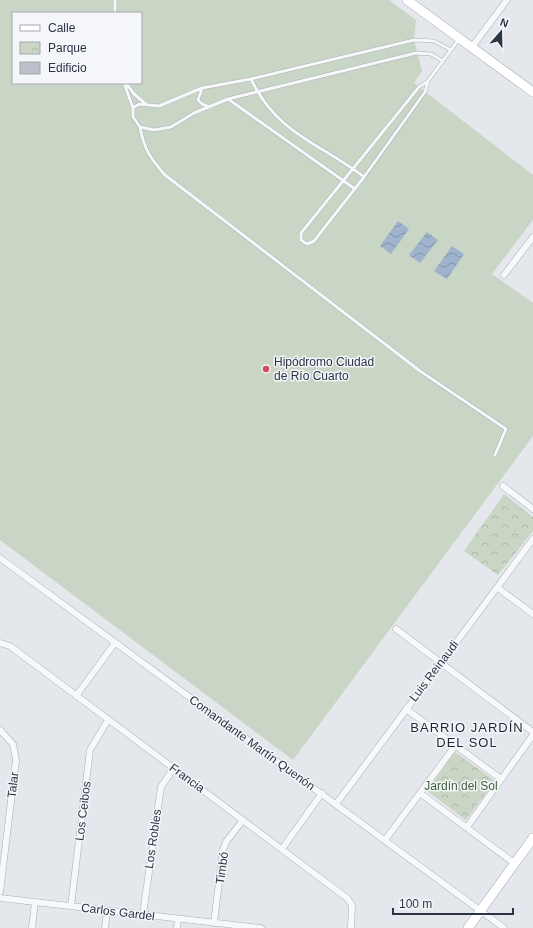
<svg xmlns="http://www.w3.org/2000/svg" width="533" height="928" viewBox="0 0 533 928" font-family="Helvetica,sans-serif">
<defs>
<pattern id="park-crowns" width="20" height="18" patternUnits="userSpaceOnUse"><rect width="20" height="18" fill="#c9d6c5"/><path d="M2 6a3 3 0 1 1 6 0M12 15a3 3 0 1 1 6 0" fill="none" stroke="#adb8ab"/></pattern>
<pattern id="water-waves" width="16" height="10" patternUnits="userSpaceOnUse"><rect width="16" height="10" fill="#9fb4cc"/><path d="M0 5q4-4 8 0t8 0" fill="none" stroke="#8293a7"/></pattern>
<pattern id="building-back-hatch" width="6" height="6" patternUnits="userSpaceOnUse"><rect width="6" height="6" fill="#bbc0ca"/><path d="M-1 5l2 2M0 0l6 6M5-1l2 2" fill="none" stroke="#989da6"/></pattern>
</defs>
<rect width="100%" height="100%" fill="#e4e7ec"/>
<!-- park -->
<path fill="url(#park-crowns)" d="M504,494L533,517V531L498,575L464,551Z
M455,752L495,781L466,820L427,791Z"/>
<!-- pitch -->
<path fill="#c9d6c5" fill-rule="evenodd" d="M0,0H389L416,20L414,40L422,71L414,83L533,175V220L492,274L533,303V436L293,760L0,540ZM13,13H141V83H13Z"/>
<!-- water -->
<path fill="url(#water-waves)" d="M398,221L409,229L391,254L380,246Z
M427,232L438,240L420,263L409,255Z
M452,246L464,254L447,279L434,271Z"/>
<!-- building -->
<path fill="url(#building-back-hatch)" d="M459,781L465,785L461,791L455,787Z"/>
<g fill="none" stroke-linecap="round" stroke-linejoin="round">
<!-- service casing -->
<g stroke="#a9aeb7" stroke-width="4">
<path id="service" d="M115,0V13
M443,61L431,54L416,53L228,99L194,113L171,127L154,130L140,127L133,117V108L139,104L159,106L202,88L251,79L414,40L434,41L451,50
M251,79C277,134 320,143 364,177
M428,81L425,92L364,177L314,241L307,244L301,240V233L419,87L428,81L459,39
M124,83L133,108
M126,83L134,94L146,104
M202,88L198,100L202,104L209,107
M228,99L355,189
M140,127C144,149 150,158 165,175L420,371L506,429L495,455"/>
</g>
<!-- minor casing -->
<g stroke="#a9aeb7" stroke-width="7">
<path id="minor" d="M472,47L507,0
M504,275L533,237
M503,486L533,509
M0,558L504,928
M498,588L533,614
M396,629L533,732
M0,643L10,646L347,898L352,905L351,928
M76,696L115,643
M406,709L501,779
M0,730L13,744L16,760L0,892
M420,793L514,863
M336,804L533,539
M467,827L533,735
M385,840L455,746
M282,849L322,793
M0,898L261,928
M71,906L90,750L108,720
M143,914L161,787L174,768
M214,923L223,850L226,842L243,820
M32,928L35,902
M105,928L107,911
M177,928L178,919"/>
</g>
<!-- secondary casing -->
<g stroke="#a9aeb7" stroke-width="10">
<path id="secondary" d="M407,0L533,92
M468,928L533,838"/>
</g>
<!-- service -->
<use href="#service" stroke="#f7f8fa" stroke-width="3"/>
<!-- minor -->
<use href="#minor" stroke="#f7f8fa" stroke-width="6"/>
<!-- secondary -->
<use href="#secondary" stroke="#fff" stroke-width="9"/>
</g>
<!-- markers -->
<circle fill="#d1495b" stroke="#f4f6f9" stroke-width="1.5" cx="266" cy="369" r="4"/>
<g text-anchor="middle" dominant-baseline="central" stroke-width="3" stroke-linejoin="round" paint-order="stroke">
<!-- poi labels -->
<g font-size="12" fill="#2b3445" stroke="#f4f6f9" text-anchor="start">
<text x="274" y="362">Hipódromo Ciudad<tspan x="274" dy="14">de Río Cuarto</tspan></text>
</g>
<!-- street labels -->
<g font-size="12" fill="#2b3445" stroke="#f4f6f9">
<text transform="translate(434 671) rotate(-53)">Luis Reinaudi</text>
<text transform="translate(252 743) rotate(36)">Comandante Martín Quenón</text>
<text transform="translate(187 778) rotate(36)">Francia</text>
<text transform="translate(13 785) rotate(-83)">Talar</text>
<text transform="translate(83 811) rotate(-83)">Los Ceibos</text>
<text transform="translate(153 839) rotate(-82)">Los Robles</text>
<text transform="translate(222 868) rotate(-82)">Timbó</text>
<text transform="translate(118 912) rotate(7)">Carlos Gardel</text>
</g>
<!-- park labels -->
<g font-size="12" fill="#3f6138" stroke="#f4f6f9">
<text x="461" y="786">Jardín del Sol</text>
</g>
<!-- neighbourhood labels -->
<g font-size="13" letter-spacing="1" fill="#1d2536" stroke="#f4f6f9">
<text x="467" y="727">BARRIO JARDÍN<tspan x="467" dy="15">DEL SOL</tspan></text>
</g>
</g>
<!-- legend -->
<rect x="12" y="12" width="130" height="72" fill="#f4f6f9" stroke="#a4a8b1"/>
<rect x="20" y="25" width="20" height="6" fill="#ffffff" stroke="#a4a8b1"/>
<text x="48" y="32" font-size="12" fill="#2b3445">Calle</text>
<rect x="20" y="42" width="20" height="12" fill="url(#park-crowns)" stroke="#a4a8b1"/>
<text x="48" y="52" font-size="12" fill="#2b3445">Parque</text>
<rect x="20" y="62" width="20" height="12" fill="#bbc0ca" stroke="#a4a8b1"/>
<text x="48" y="72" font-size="12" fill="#2b3445">Edificio</text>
<!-- north arrow -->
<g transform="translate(501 32) rotate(20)" stroke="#f4f6f9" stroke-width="3" paint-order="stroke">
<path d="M0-3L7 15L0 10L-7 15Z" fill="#2b3445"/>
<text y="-6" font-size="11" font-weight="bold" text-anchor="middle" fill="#2b3445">N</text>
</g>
<!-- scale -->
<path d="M393 908v6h120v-6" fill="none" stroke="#2b3445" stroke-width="2"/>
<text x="399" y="908" font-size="12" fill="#2b3445" stroke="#f4f6f9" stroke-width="3" paint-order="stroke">100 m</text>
</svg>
